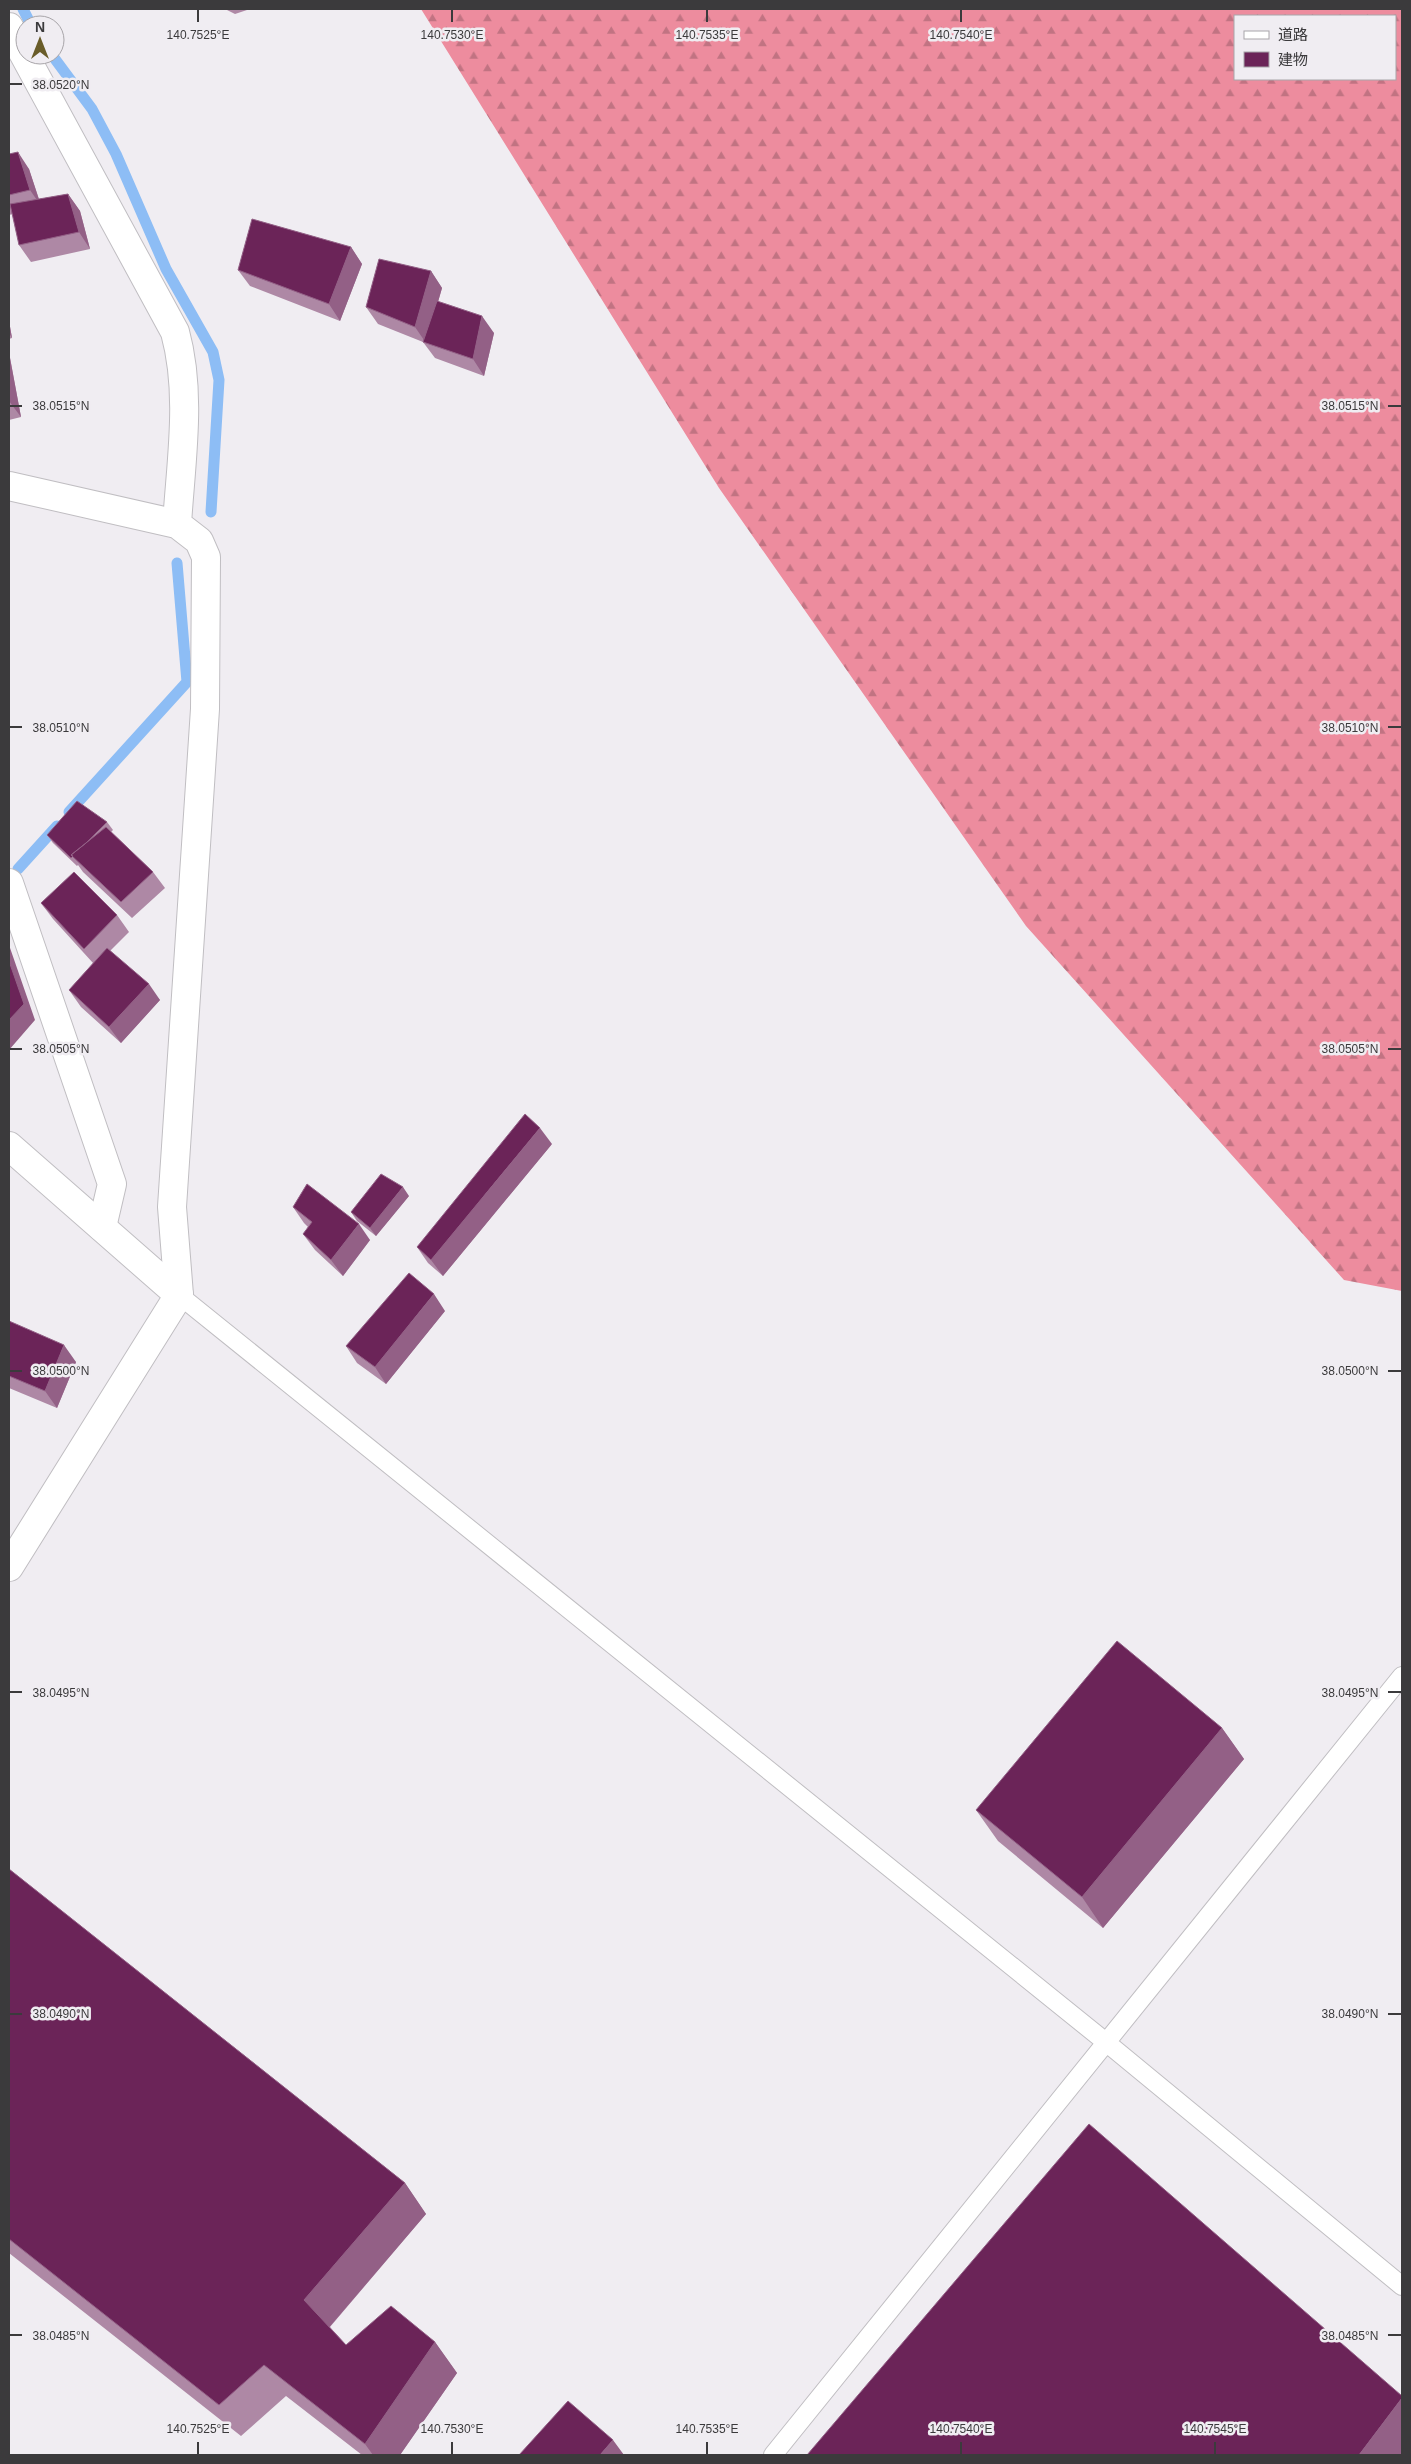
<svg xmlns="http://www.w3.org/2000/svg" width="1411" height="2464" viewBox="0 0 1411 2464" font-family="Arial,'Noto Sans JP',sans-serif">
<defs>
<pattern id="forest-firs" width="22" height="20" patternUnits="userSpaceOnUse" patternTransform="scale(1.25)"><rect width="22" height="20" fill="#ed8c9e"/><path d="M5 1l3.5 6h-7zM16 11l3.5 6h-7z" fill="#c17382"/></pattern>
</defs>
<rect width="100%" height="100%" fill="#f0edf2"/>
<!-- forest -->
<path fill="url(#forest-firs)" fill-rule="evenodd" d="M421,9H1402V1291L1344,1280L1026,926L719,488ZM1235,16H1395V79H1235Z"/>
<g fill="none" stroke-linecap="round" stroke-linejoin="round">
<!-- stream -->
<path stroke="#8dbdf5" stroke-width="11" d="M23,9L31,25
M52,55L92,109L116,154L166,269L213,352L219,380L211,512
M69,812L187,682L177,563
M18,869L57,826"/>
<!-- lane casing -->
<g stroke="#c0bec2" stroke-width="20">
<path id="lane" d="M179,1295L1107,2043L1402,2286
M773,2455L1402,1676"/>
</g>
<!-- street casing -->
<g stroke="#c0bec2" stroke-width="30">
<path id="street" d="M9,27L175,332C192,394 181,460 177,524
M9,486L177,524L199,541L206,557L205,709L172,1207L179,1295
M9,883L112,1184L102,1227"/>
</g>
<!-- secondary casing -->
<g stroke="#c0bec2" stroke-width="30">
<path id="secondary" d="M9,1146L179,1295L9,1567"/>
</g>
<!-- lane -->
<use href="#lane" stroke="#fff" stroke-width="18"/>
<!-- street -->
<use href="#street" stroke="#fff" stroke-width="28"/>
<!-- secondary -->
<use href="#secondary" stroke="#fff" stroke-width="28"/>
</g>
<!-- wall -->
<path fill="#ae88a5" d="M225,9H250L235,14Z
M9,154L29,169L39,199L68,194L80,211L90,249L31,262L19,245L13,214L9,215Z
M351,247L362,264L340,321L250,286L238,270Z
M431,271L442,288L438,302L494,333L484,376L435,358L423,342L378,324L366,307Z
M9,321L12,338L9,339Z
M9,352L21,417L9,420Z
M107,822L113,830L111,832L153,872L165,888L132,918L83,872L78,865L77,866L53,843L47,835Z
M41,903L117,915L129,932L110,951L160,1000L121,1043L81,1007L69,990L93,963L53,919Z
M552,1144L443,1276L428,1263L417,1247Z
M409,1196L376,1236L357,1221L351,1212Z
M293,1207L370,1240L343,1276L315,1250L303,1234L308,1227L304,1223Z
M445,1311L386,1384L357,1363L346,1346Z
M9,1321L76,1362L57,1408L9,1388Z
M1222,1728L1244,1759L1103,1928L998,1841L976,1810Z
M9,1869L405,2183L426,2214L330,2327L346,2345L435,2342L457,2373L400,2455H362L286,2396L241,2436L9,2253Z"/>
<!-- shaded-wall -->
<path fill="#936086" d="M18,152L29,169L41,206L30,190Z
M68,194L80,211L90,249L79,232Z
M351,247L362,264L340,321L329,304Z
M431,271L442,288L426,343L415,327Z
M482,316L494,333L484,376L473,359Z
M9,321L12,338L9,333Z
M9,352V353L21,417L9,401Z
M9,945L35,1020L9,1050Z
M149,984L160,1000L121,1043L109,1027Z
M540,1128L552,1144L443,1276L431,1260Z
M403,1187L409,1196L376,1236L370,1228Z
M359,1224L370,1240L343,1276L331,1260Z
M434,1294L445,1311L386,1384L375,1367Z
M64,1345L76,1362L57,1408L45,1391Z
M1222,1728L1244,1759L1103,1928L1082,1897Z
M405,2183L426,2214L326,2331L304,2300Z
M435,2342L457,2373L400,2455H373L365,2444Z
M1402,2398V2455H1359Z
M613,2440L624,2455H600Z"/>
<!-- building -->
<path fill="#6b2458" stroke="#936086" d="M18,152L30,190L9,195V154Z
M68,194L79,232L19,245L10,204Z
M252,219L351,247L329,304L238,270Z
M379,259L431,271L415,327L366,307Z
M437,301L482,316L473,359L423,342Z
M77,801L107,822L86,843L71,855L73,856L71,858L47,835Z
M106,827L153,872L121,902L71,855Z
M74,872L117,915L84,949L41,903Z
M107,948L149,984L109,1027L69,990Z
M9,961L24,1004L9,1020Z
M525,1114L540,1128L431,1260L417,1247Z
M381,1174L403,1187L370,1228L351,1212Z
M307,1184L359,1224L331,1260L303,1234L312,1222L293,1207Z
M409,1273L434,1294L375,1367L346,1346Z
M9,1321L64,1345L45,1391L9,1376Z
M1117,1641L1222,1728L1082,1897L976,1810Z
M9,1869L405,2183L304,2300L346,2345L391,2306L435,2342L365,2444L264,2365L219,2405L9,2239Z
M1089,2124L1402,2396V2398L1359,2455H807Z
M568,2401L613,2440L600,2455H519Z"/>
<!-- ticks -->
<path fill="none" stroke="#3b3a3c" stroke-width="2" d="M198,10V22M452,10V22M707,10V22M961,10V22M10,84H22M10,406H22M1388,406H1401M10,727H22M1388,727H1401M10,1049H22M1388,1049H1401M10,1371H22M1388,1371H1401M10,1692H22M1388,1692H1401M10,2014H22M1388,2014H1401M10,2335H22M1388,2335H1401M198,2442V2454M452,2442V2454M707,2442V2454M961,2442V2454M1215,2442V2454"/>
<g font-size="12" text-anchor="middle" fill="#3b3a3c" stroke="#f0edf2" stroke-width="5" stroke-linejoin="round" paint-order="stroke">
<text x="198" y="39">140.7525°E</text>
<text x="452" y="39">140.7530°E</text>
<text x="707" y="39">140.7535°E</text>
<text x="961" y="39">140.7540°E</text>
<text x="61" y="89">38.0520°N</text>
<text x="61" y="410">38.0515°N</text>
<text x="1350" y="410">38.0515°N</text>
<text x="61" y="732">38.0510°N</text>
<text x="1350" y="732">38.0510°N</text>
<text x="61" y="1053">38.0505°N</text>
<text x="1350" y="1053">38.0505°N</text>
<text x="61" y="1375">38.0500°N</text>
<text x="1350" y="1375">38.0500°N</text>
<text x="61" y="1697">38.0495°N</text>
<text x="1350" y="1697">38.0495°N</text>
<text x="61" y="2018">38.0490°N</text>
<text x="1350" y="2018">38.0490°N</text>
<text x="61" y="2340">38.0485°N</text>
<text x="1350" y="2340">38.0485°N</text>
<text x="198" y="2433">140.7525°E</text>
<text x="452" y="2433">140.7530°E</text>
<text x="707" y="2433">140.7535°E</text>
<text x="961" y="2433">140.7540°E</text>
<text x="1215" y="2433">140.7545°E</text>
</g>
<!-- border -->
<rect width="1411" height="2464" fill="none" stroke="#3b3a3c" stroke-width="20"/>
<!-- legend -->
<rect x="1234" y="15" width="162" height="65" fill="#f0edf2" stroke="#a8a5a9"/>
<rect x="1244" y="31" width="25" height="8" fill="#ffffff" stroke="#a8a5a9"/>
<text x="1278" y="40" font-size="15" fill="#3b3a3c">道路</text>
<rect x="1244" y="52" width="25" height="15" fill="#6b2458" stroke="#a8a5a9"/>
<text x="1278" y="65" font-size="15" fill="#3b3a3c">建物</text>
<!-- north arrow -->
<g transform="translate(40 40)"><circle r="24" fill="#f0edf2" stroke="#a8a5a9"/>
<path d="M0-4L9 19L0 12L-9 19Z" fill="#695c29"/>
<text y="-8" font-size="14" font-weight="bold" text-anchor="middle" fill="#3b3a3c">N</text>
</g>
</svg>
